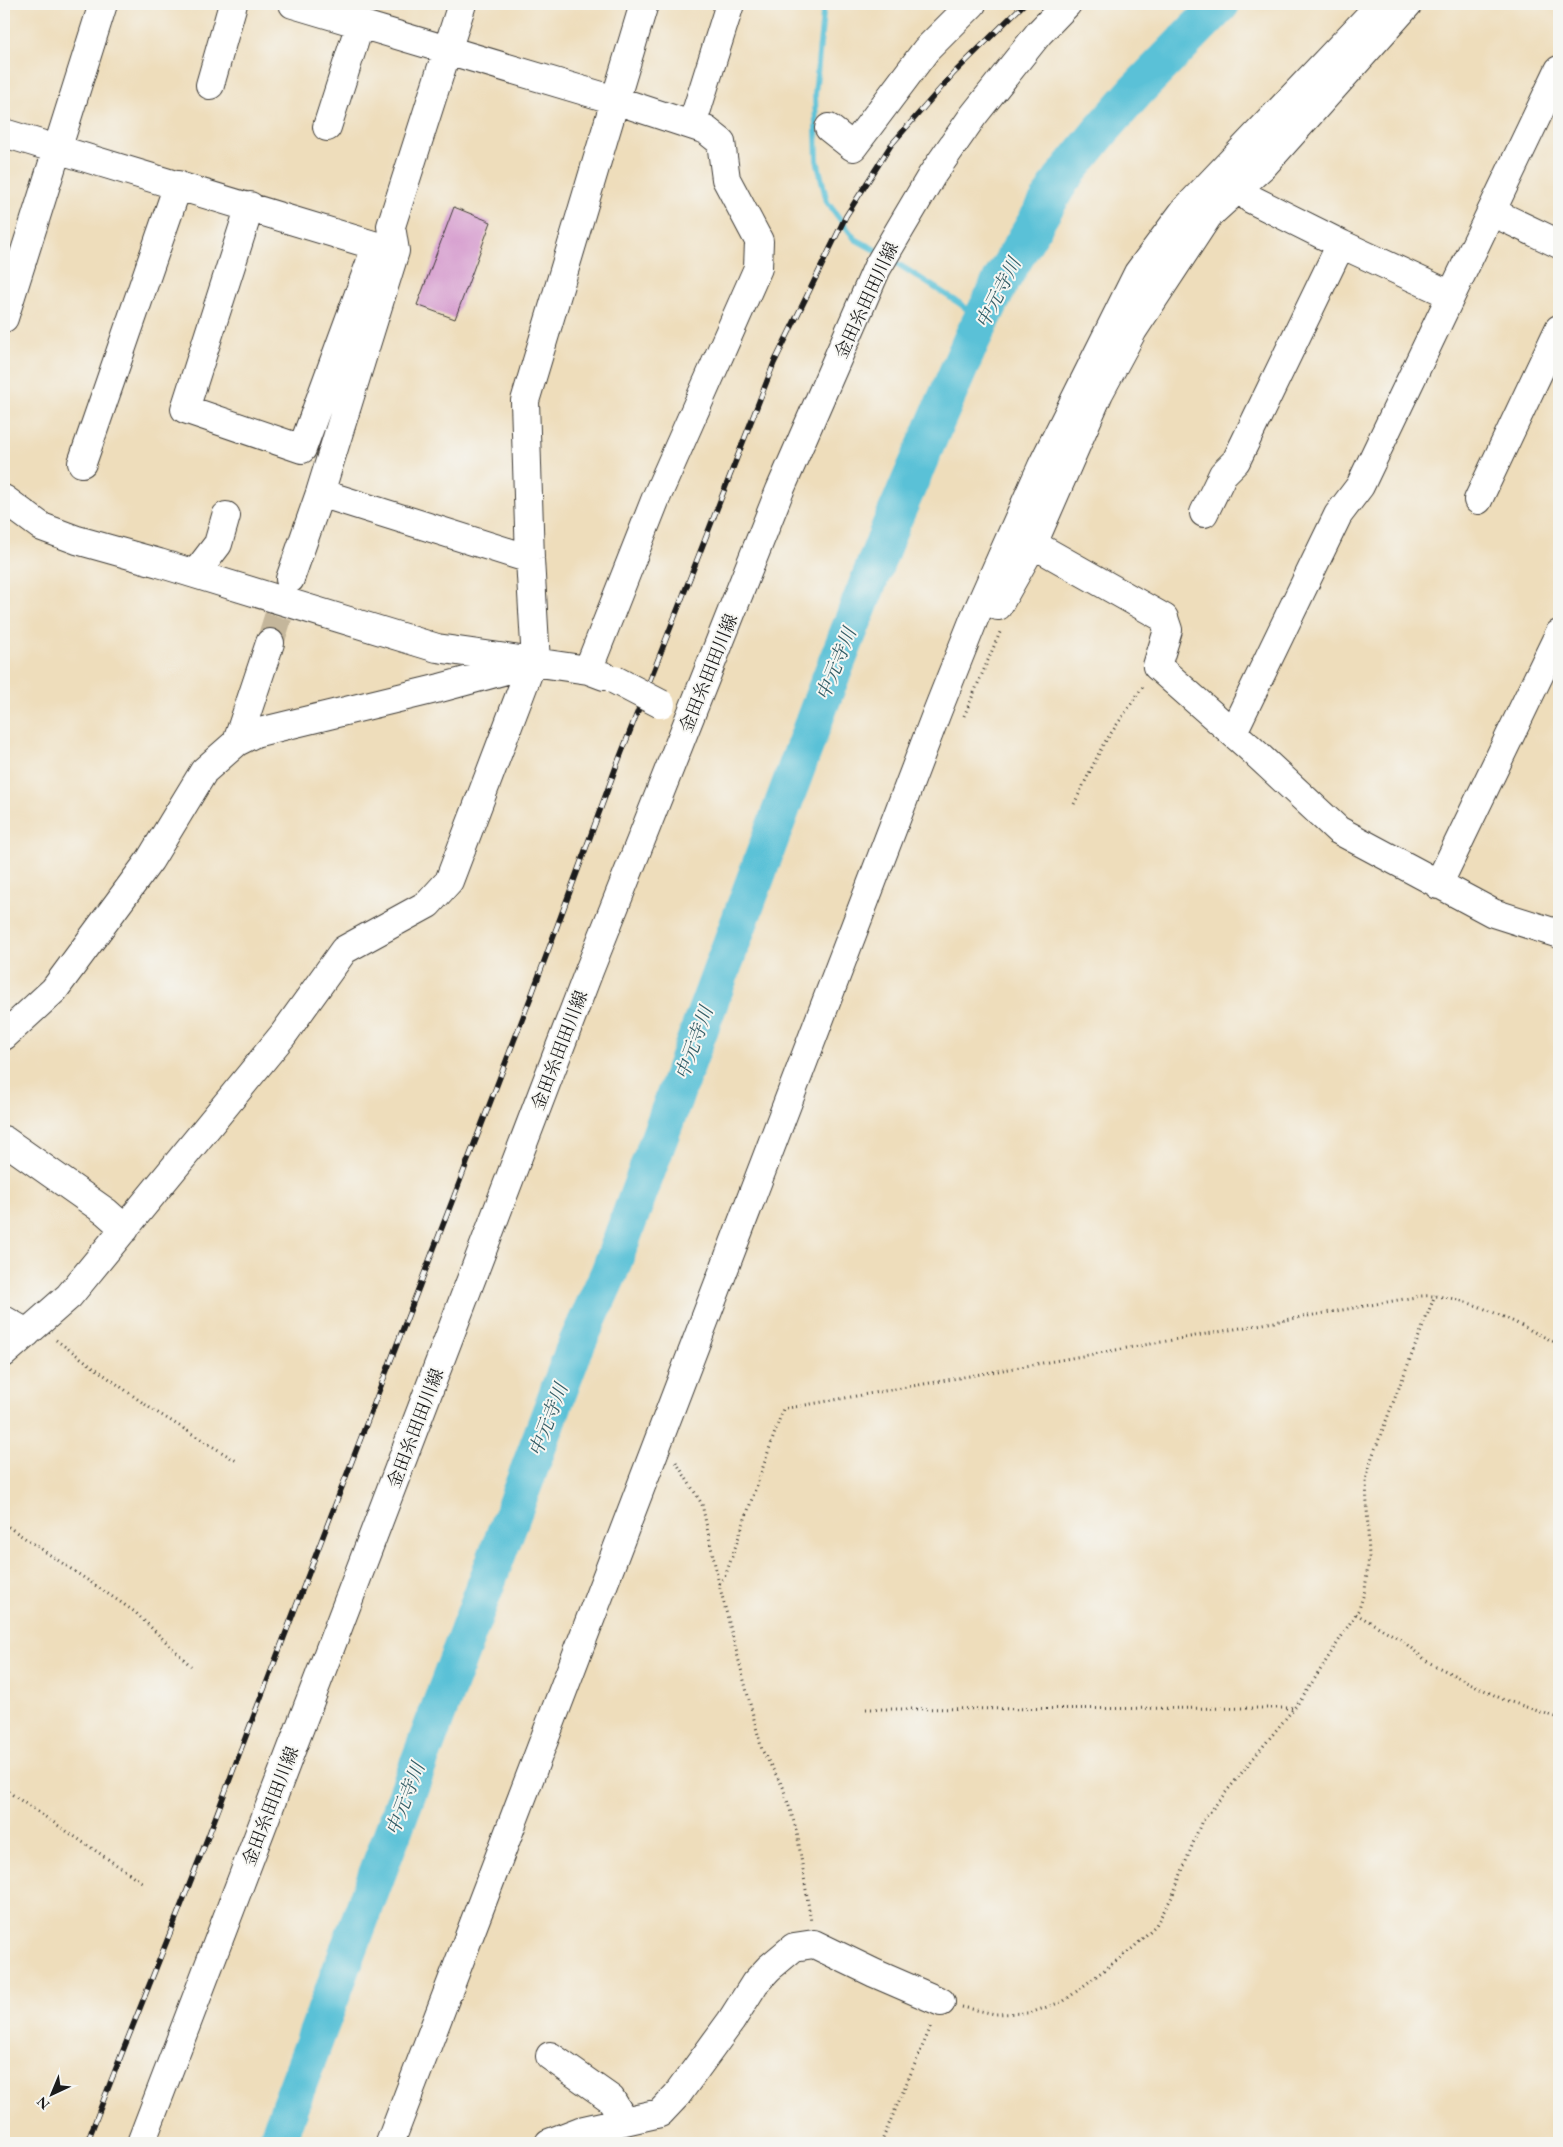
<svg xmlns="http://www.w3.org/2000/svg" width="1563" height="2147" viewBox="0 0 1563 2147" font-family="'EB Garamond','Noto Serif JP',serif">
<rect width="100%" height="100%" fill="#f6f6f2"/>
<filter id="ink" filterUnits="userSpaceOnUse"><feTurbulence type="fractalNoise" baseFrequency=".02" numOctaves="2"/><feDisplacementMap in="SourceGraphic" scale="10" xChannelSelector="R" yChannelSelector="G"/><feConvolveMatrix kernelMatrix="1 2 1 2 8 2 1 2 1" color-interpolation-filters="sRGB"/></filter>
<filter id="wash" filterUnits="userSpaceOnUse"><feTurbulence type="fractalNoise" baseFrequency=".0096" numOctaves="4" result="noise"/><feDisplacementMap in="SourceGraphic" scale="20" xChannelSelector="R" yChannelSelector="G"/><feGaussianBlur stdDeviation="1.12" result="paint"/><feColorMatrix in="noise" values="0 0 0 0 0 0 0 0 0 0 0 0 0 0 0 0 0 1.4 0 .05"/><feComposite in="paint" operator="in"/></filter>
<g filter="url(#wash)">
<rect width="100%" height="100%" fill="#edb"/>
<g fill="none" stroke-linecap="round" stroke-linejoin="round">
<!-- stream -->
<path stroke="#5ac1d7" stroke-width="6" d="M824,4L815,94L817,160L827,202L855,239L879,252
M890,259L959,303L981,320"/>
<!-- river -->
<path stroke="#5ac1d7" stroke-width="38" d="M276,2143L574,1350L609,1273L821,702L890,527L972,339L1001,281L1061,180L1100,132L1136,91L1221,4"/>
</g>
<g id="blocks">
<!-- building -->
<path fill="#d497cc" d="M454,207L491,222L455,319L417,305Z"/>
</g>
</g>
<g filter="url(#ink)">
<use href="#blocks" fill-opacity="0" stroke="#3c3934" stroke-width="1"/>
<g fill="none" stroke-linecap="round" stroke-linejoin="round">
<!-- minor-tunnel -->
<path stroke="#c4b69b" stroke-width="28" stroke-dasharray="28 14" stroke-linecap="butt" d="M270,643L290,579"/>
<!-- minor casing -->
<g stroke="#3c3934" stroke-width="30">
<path id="minor" d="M293,4L615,100L706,130L721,142L726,179L759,241L758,268L656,498L588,670
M210,85L233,4
M692,125L730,4
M327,127L360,24
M829,128L853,147L926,50L972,4
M4,133L393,251
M1240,187L1251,199L1341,244
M250,206L185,409L302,449L376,247
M1492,212L1559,244
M4,318L103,4
M82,463L178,185
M320,493L530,559
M4,499L42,527L77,540L159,563L437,648L588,670L604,676
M1478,500L1559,329
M1204,513L1223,474L1236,461L1341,244L1451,295
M1033,544L1164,618L1168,630L1157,666L1250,748L1338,830L1493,913L1559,934
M195,574L218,544L226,516
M290,579L320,493L395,251L391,226L462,4
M998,606L1033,544L1099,393L1133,330L1208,216L1264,165L1408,4
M1233,732L1338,515L1360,486L1559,70
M237,742L270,643
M1438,885L1559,634
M4,1036L54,990L150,860L204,771L237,742L255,733L440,688L532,663
M4,1140L106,1212L125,1229
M4,1320L27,1333
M4,1353L69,1296L283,1035L344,950L428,904L449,881L532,663L536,662L530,559L525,401L644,4
M550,2056L611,2099L624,2121
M390,2143L937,712L974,619L1042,466L1138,273L1184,211L1381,4
M549,2143L580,2131L660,2113L677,2095L731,2021L755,1983L769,1968L794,1947L814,1944L874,1973L941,2002"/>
</g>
<!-- major casing -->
<g stroke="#3c3934" stroke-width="30">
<path id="major" d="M141,2143L589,971L780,490L877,268L932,175L973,116L1039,33L1067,4"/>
</g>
<!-- path -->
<path stroke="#3c3934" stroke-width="3" stroke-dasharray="1 4" stroke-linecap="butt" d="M964,716L1001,630
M1074,804L1103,745L1144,685
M56,1340L150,1408L238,1462
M676,1462L702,1504L719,1584L762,1750L783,1787L797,1832L811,1922
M4,1524L135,1612L191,1666
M1559,1547V1546
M719,1584L726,1574L783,1409L1421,1296C1468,1293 1517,1325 1559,1344
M1356,1614L1400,1639L1428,1662L1502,1699L1559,1718
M866,1709L1294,1708
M4,1789L142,1882
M962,2007L995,2014L1030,2013L1064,2001L1134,1947L1156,1925L1172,1897L1201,1823L1303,1697L1359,1609L1365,1590L1369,1557L1366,1480L1372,1457L1435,1295
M881,2143L932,2024"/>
<!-- minor -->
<use href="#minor" stroke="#fff" stroke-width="28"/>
<!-- major -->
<use href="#major" stroke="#fff" stroke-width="28"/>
<!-- rail casing -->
<g stroke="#1c1c1c" stroke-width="5.5">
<path id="rail" d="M87,2143C137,2011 193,1882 241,1749L532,994L616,767L774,363L846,216L891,145L954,73L1024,4"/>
</g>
<!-- rail -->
<use href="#rail" stroke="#f6f6f2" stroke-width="4" stroke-dasharray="11" stroke-linecap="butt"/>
<!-- minor-bridge casing -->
<g stroke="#3c3934" stroke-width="30" stroke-linecap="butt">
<path id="minor-bridge" d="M615,680L661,704"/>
</g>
<!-- minor-bridge -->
<use href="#minor-bridge" stroke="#fff" stroke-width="28"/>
</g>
</g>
<g text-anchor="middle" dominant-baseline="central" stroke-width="4" stroke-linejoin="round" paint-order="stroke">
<!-- street labels -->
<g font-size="18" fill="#1c1c1c" stroke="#f6f6f2">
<text transform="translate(866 300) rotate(-65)">金田糸田田川線</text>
<text transform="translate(708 673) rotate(-68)">金田糸田田川線</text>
<text transform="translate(559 1050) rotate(-69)">金田糸田田川線</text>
<text transform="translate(415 1428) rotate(-69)">金田糸田田川線</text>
<text transform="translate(270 1806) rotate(-69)">金田糸田田川線</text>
</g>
<!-- water labels -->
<g font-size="19" font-style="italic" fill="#355e67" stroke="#f6f6f2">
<text transform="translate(998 293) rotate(-63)">中元寺川</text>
<text transform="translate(836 664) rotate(-68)">中元寺川</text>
<text transform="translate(694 1043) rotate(-70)">中元寺川</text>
<text transform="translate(548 1420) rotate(-69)">中元寺川</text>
<text transform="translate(405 1799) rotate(-69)">中元寺川</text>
</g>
</g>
<!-- margin -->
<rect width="1563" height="2147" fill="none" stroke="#f6f6f2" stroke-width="20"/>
<!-- north arrow -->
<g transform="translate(52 2094) rotate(224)" stroke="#f6f6f2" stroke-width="4" paint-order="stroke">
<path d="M0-4L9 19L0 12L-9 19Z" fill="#1c1c1c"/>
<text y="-8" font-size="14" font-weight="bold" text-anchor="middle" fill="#1c1c1c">N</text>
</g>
</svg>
